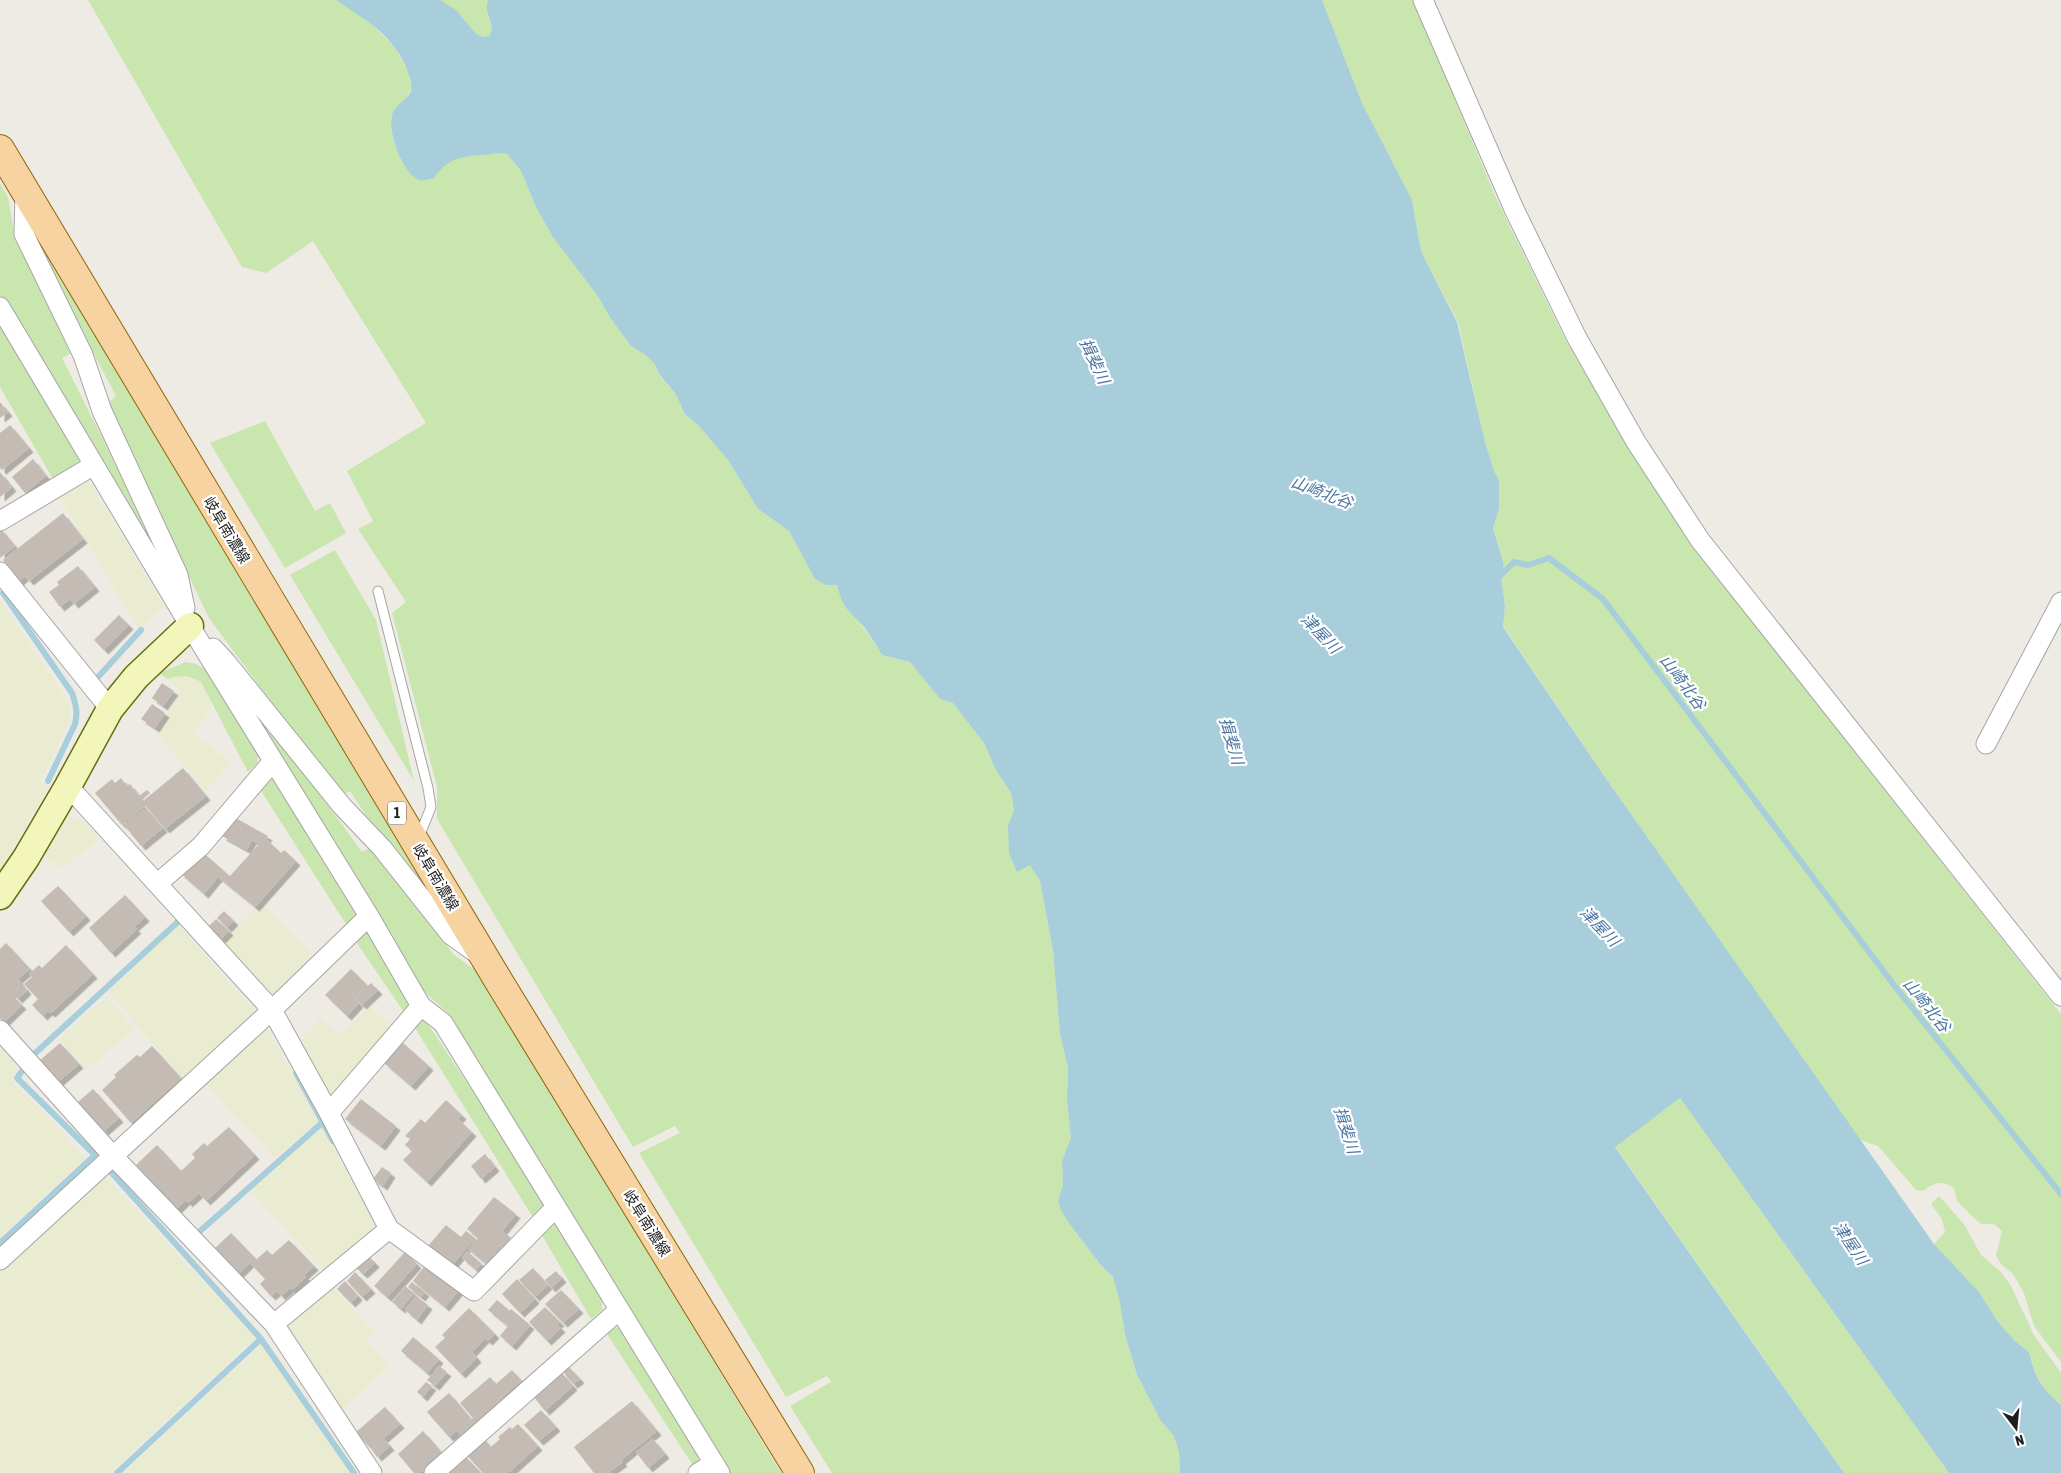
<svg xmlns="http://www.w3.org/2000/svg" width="2061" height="1473" viewBox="0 0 2061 1473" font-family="'Asap Condensed','Noto Sans JP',sans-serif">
<defs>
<filter id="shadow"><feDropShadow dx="4.5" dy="4.5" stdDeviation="0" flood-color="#0004"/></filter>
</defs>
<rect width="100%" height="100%" fill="#eeebe5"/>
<!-- farmland -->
<path fill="#eaecd1" d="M88,480L164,606L139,630L60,498Z
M0,600L56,683L69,705L71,719L41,781L48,788L0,871Z
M178,675L191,676L201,682L213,705L193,734L231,762L206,792L156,733L181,691L167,679Z
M66,815L83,821L100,839L62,868L43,857Z
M262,903L317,958L277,997H271L222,943Z
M179,925L259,1016L184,1080L108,992Z
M106,997L134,1028L87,1070L59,1039Z
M369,1006L392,1024L330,1099L298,1044L320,1018L341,1035Z
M265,1025L319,1121L275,1158L203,1081Z
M0,1046L18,1066L12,1080L86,1158L0,1237Z
M322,1127L377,1228L325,1271L250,1191Z
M101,1172L255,1338L110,1473H0V1266Z
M330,1285L374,1332L366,1341L389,1366L340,1411L286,1333L287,1322Z
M261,1345L350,1473H123Z"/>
<!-- grass -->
<path fill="#c8e6ad" d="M88,0H336L365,18L395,47L409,74L412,87L406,99L396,107L440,169C444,166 449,161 453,159C466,153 493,153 507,154L521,171L536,207L552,236L597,295L611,319L631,346L644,354L654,363L659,375L675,393L685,414L698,425L728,460L758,509L789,531L815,579L826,585H837C843,608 851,612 864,628C871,637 876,646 882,655L910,662L940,699L953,703L968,721L984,743L996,770L1011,793L1014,811L1008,825L1040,881L1053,951L1060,1034L1068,1068L1067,1086L1071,1138L1062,1161L1063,1185L1058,1200L1071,1226L1100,1264L1113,1277L1120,1303L1125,1336L1137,1375L1161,1421L1174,1436L1179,1453L1180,1473H832L790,1406L831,1382L827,1376L786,1397L639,1153L680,1133L675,1126L633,1147L437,819V787L392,613L406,602L358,529L373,521L347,471L426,423L313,241L266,273L242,267Z
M440,0H488C483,17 497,22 489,36L483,37L476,34Z
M1322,0H1413L1496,198L1564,337L1624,441L1695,549L2061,1014V1362L2034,1326L2024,1293L2013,1274L2001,1264L1996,1256L2002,1231L1994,1224H1981L1976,1220L1957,1201L1954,1188C1941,1180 1935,1182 1923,1191L1916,1190L1878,1146L1860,1140L1607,780L1503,626L1505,606L1501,575L1504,565L1493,528L1499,509V480L1494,471L1485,442L1458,322L1421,251L1412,200L1362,103Z
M0,183L8,197L15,237L73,352L62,358L169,572L0,294Z
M35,232L450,922L393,856L350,791L341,796L209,618L107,404L116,396L31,235Z
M0,318L81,455L77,467L54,481L0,387Z
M265,421L315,511L330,503L346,533L285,568L210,443Z
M335,550L376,620L414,781L290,575Z
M186,662L196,664L212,673L259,751L257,763L248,772L201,682C188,675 180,675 167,679L159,673Z
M227,667L362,852L372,847L454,955L479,973L781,1473H730L449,1014L422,990Z
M272,776L356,911V918L349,929L258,786Z
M360,931L369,932L409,997L410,1007L404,1012L352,936Z
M417,1020L426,1021L544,1199L545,1208L534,1219L412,1023Z
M1680,1098L1949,1473H1844L1615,1146Z
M1939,1196L1964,1224L1981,1255L2001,1272L2011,1286L2034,1335L2061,1373V1405C2039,1385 2037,1379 2029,1352L2014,1340L1998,1322L1979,1292L1934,1244L1945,1232L1942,1219L1931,1204Z
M547,1223H557L602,1298V1310L591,1319L539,1230Z
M619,1327L699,1456L697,1464L694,1467L605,1331Z"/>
<!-- water -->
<path fill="#a7ceda" d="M336,0H440L456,10L476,34L483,37L489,36C497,22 483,17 488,0H1322L1362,103L1412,200L1421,251L1457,322L1485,442L1494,471L1499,480V509L1493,528L1504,565L1501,575L1505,606L1503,627L1607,780L1934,1244L1979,1292L1998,1322L2014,1340L2029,1352C2036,1379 2039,1385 2061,1405V1473H1949L1680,1098L1615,1147L1844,1473H1180L1179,1453L1174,1436L1161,1421L1137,1375L1125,1335L1120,1303L1113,1277L1100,1264L1071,1226L1061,1210L1058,1200L1063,1185L1062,1161L1071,1138L1067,1098L1068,1068L1060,1034L1053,951L1040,881L1030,865L1017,872L1009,853L1008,825L1014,811L1011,793L996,770L984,743L953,703L940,699L910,662L882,655C877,646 871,637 865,628C850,611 843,610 837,585H826L815,579L789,531L758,509L728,460L698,425L685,414L675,393L659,374L654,363L644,354L631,346L611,319L597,295L552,236L536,207L521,171L507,154C498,153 491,154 483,155C461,156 447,159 434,178C429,179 424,181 419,180C403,174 388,133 392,116C396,98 419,101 409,75C395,35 368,22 336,0Z"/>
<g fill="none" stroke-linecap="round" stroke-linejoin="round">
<!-- stream -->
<path stroke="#a7ceda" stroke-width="6" d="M1494,573L1501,575L1514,562L1528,565L1549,558L1603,599L1894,985L2061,1194
M3,593L72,693C76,705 78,713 75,724L48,781
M98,677L141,630
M31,1057L180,920
M296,1073L333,1141
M110,1171L261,1339L354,1473
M199,1232L323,1122
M0,1243L95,1155L17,1078L22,1071
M117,1473L261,1339"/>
</g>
<!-- building -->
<path fill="#c3bbb4" filter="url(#shadow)" d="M0,402L8,412L0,418Z
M10,425L29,448L2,470L0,468V433Z
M33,459L46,476L25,493L12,477Z
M0,472L12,487L0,497Z
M63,513L83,539L29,581L25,576L19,581L3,560Z
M0,528L15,546L0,558Z
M78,566L95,587L74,604L70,599L60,607L49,592L59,585L57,582Z
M119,615L129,625L104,650L94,640Z
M162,683L174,691L163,706L152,698Z
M152,704L165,713L155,728L141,719Z
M183,768L206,796L165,829L142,802Z
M121,778L127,786L130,784L139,796L147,790L150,793L140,802L144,807L122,825L95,793L112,779L115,783Z
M146,808L163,828L141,846L124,825Z
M232,816L268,836L266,839L281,853L284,850L296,861L255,907L218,877L204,894L180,873L200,850L230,876L259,844L252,840L247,850L222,836Z
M58,886L86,916L69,932L41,901Z
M125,895L145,917L134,927L137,929L111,953L89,928Z
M224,911L234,921L227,928L217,918Z
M216,919L229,931L221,939L209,926Z
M6,943L30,969L18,979L22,984L11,994L22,1005L4,1022L0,1018V949Z
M66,945L93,974L51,1013L48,1011L43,1016L32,1005L38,999L24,984L32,977L29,974L39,965L42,968Z
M351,969L367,985L354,998L359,1003L347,1016L325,995Z
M371,983L378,990L362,1005L355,998Z
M23,985L27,990L18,999L13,994Z
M402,1042L429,1066L411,1086L384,1063Z
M60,1043L79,1064L58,1082L39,1061Z
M152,1046L181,1078L131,1123L102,1090L116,1077L114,1075L137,1055L140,1057Z
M93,1089L119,1118L104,1131L78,1102Z
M361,1099L396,1126L381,1146L345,1119Z
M446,1100L462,1115L458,1119L472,1132L427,1182L403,1160L412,1151L405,1145L410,1139L405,1136L421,1119L425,1123Z
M229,1127L255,1155L206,1201L199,1193L188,1203L186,1200L177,1209L136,1165L157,1145L181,1171L195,1158L192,1154L204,1143L207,1146Z
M485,1154L495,1167L481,1179L471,1166Z
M382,1167L391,1173L383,1186L373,1179Z
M494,1197L516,1214L502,1231L511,1238L488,1265L468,1249L478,1238L467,1229Z
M446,1225L461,1237L466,1231L475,1238L452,1265L428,1246Z
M231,1233L255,1258L237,1275L213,1250Z
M289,1240L314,1266L304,1275L306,1277L292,1290L290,1288L281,1296L277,1291L271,1296L260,1284L265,1279L251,1264L267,1250L272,1255Z
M467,1251L482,1264L476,1270L462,1258Z
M405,1252L417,1264L387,1297L374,1286Z
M369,1256L375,1263L363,1274L356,1268Z
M427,1263L460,1289L445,1307L413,1281Z
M533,1268L548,1285L535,1297L519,1280Z
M556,1271L562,1278L551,1288L545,1280Z
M355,1272L371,1289L362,1297L347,1281Z
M517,1279L535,1299L520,1313L502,1294Z
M345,1281L358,1296L351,1303L337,1289Z
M412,1282L425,1292L421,1297L408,1287Z
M405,1286L414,1293L401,1309L392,1302Z
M561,1290L579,1309L563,1323L545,1304Z
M416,1296L428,1305L417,1320L405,1310Z
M497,1300L509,1310L504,1317L511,1309L530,1325L512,1346L500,1336L508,1326L488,1310Z
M545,1307L560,1322L557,1324L561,1328L547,1341L529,1322Z
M469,1308L495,1334L488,1341L485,1338L472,1352L477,1358L461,1374L435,1347L445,1338L442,1335Z
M413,1337L439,1359L427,1373L401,1351Z
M439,1366L447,1372L435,1386L427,1380Z
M569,1367L580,1379L573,1384L563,1372Z
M512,1370L525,1385L466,1441L458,1432L473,1418L460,1403L490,1377L496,1384Z
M562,1373L573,1386L545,1411L534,1397Z
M426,1382L432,1386L423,1397L417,1392Z
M449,1393L471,1419L449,1437L427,1412Z
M632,1401L657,1431L621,1460L623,1462L608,1473H594L574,1447Z
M385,1407L400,1424L371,1449L356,1432Z
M541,1410L556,1427L539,1441L524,1425Z
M518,1424L538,1446L508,1473H483L464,1452L482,1437L491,1447L500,1439L498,1437L510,1427L512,1429Z
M423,1431L443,1454L420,1473H414L398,1454Z
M384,1439L390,1446L377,1457L372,1450Z
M653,1439L665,1454L648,1468L636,1452Z
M466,1457L481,1473H447Z"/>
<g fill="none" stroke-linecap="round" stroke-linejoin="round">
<!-- lane casing -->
<g stroke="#a5a5a5" stroke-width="11">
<path id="lane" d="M378,591L428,788L431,807L419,837"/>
</g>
<!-- street casing -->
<g stroke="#a5a5a5" stroke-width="21">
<path id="street" d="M1423,0L1514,209L1577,338L1636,442L1700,540L2061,996
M25,193L24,234L83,355L102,411L178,575L185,608
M0,307L190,626L369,916L421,1006L443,1023L720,1473
M0,521L94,465
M0,572L110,709
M213,648L226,662L342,806L382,848L451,935L479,955
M1986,744L2061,602
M68,786L272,1010L329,1113L389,1229L274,1324
M157,884L201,846L273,761
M0,1030L112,1155L274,1324L372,1473
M329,1113L421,1006
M389,1229L474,1291L556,1207
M0,1260L272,1010L369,916
M434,1473L619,1310
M698,1473L714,1463"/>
</g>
<!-- secondary casing -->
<g stroke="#63700a" stroke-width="29">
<path id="secondary" d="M0,896L26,858L68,786L110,709L136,677L190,626"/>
</g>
<!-- primary casing -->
<g stroke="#906508" stroke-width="30">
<path id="primary" d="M0,149L498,980L800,1473"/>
</g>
<!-- lane -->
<use href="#lane" stroke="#fff" stroke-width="9"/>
<!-- street -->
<use href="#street" stroke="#fff" stroke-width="19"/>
<!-- secondary -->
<use href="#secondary" stroke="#f2f6bb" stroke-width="26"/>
<!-- primary -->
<use href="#primary" stroke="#f7d3a1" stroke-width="28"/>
</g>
<g text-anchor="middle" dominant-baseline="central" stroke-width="4.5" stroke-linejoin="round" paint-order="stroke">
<!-- shield labels -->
<rect fill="#fff" stroke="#626262" stroke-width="1" x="388" y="801.5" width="18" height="23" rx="4"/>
<g font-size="14" font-weight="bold" fill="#1e1e1e">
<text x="397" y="813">1</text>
</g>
<!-- street labels -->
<g font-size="15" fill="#1e1e1e" stroke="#fff">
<text transform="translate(227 530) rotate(59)">岐阜南濃線</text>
<text transform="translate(436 877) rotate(59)">岐阜南濃線</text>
<text transform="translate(647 1223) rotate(58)">岐阜南濃線</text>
</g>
<!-- water labels -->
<g font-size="16" font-style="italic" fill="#4c76a1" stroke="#fff">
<text transform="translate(1095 361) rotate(65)">揖斐川</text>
<text transform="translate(1322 492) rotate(21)">山崎北谷</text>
<text transform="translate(1321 633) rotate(46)">津屋川</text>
<text transform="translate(1683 682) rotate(53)">山崎北谷</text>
<text transform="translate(1232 741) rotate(74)">揖斐川</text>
<text transform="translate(1600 926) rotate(46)">津屋川</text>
<text transform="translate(1927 1005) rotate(51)">山崎北谷</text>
<text transform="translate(1347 1130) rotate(72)">揖斐川</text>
<text transform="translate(1851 1243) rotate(56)">津屋川</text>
</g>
</g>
<!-- north arrow -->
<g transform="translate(2016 1428) rotate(164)" stroke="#ffffff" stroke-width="4" paint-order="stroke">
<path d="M0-4L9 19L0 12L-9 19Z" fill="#1e1e1e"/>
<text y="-8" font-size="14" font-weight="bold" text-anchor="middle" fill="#1e1e1e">N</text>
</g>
</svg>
